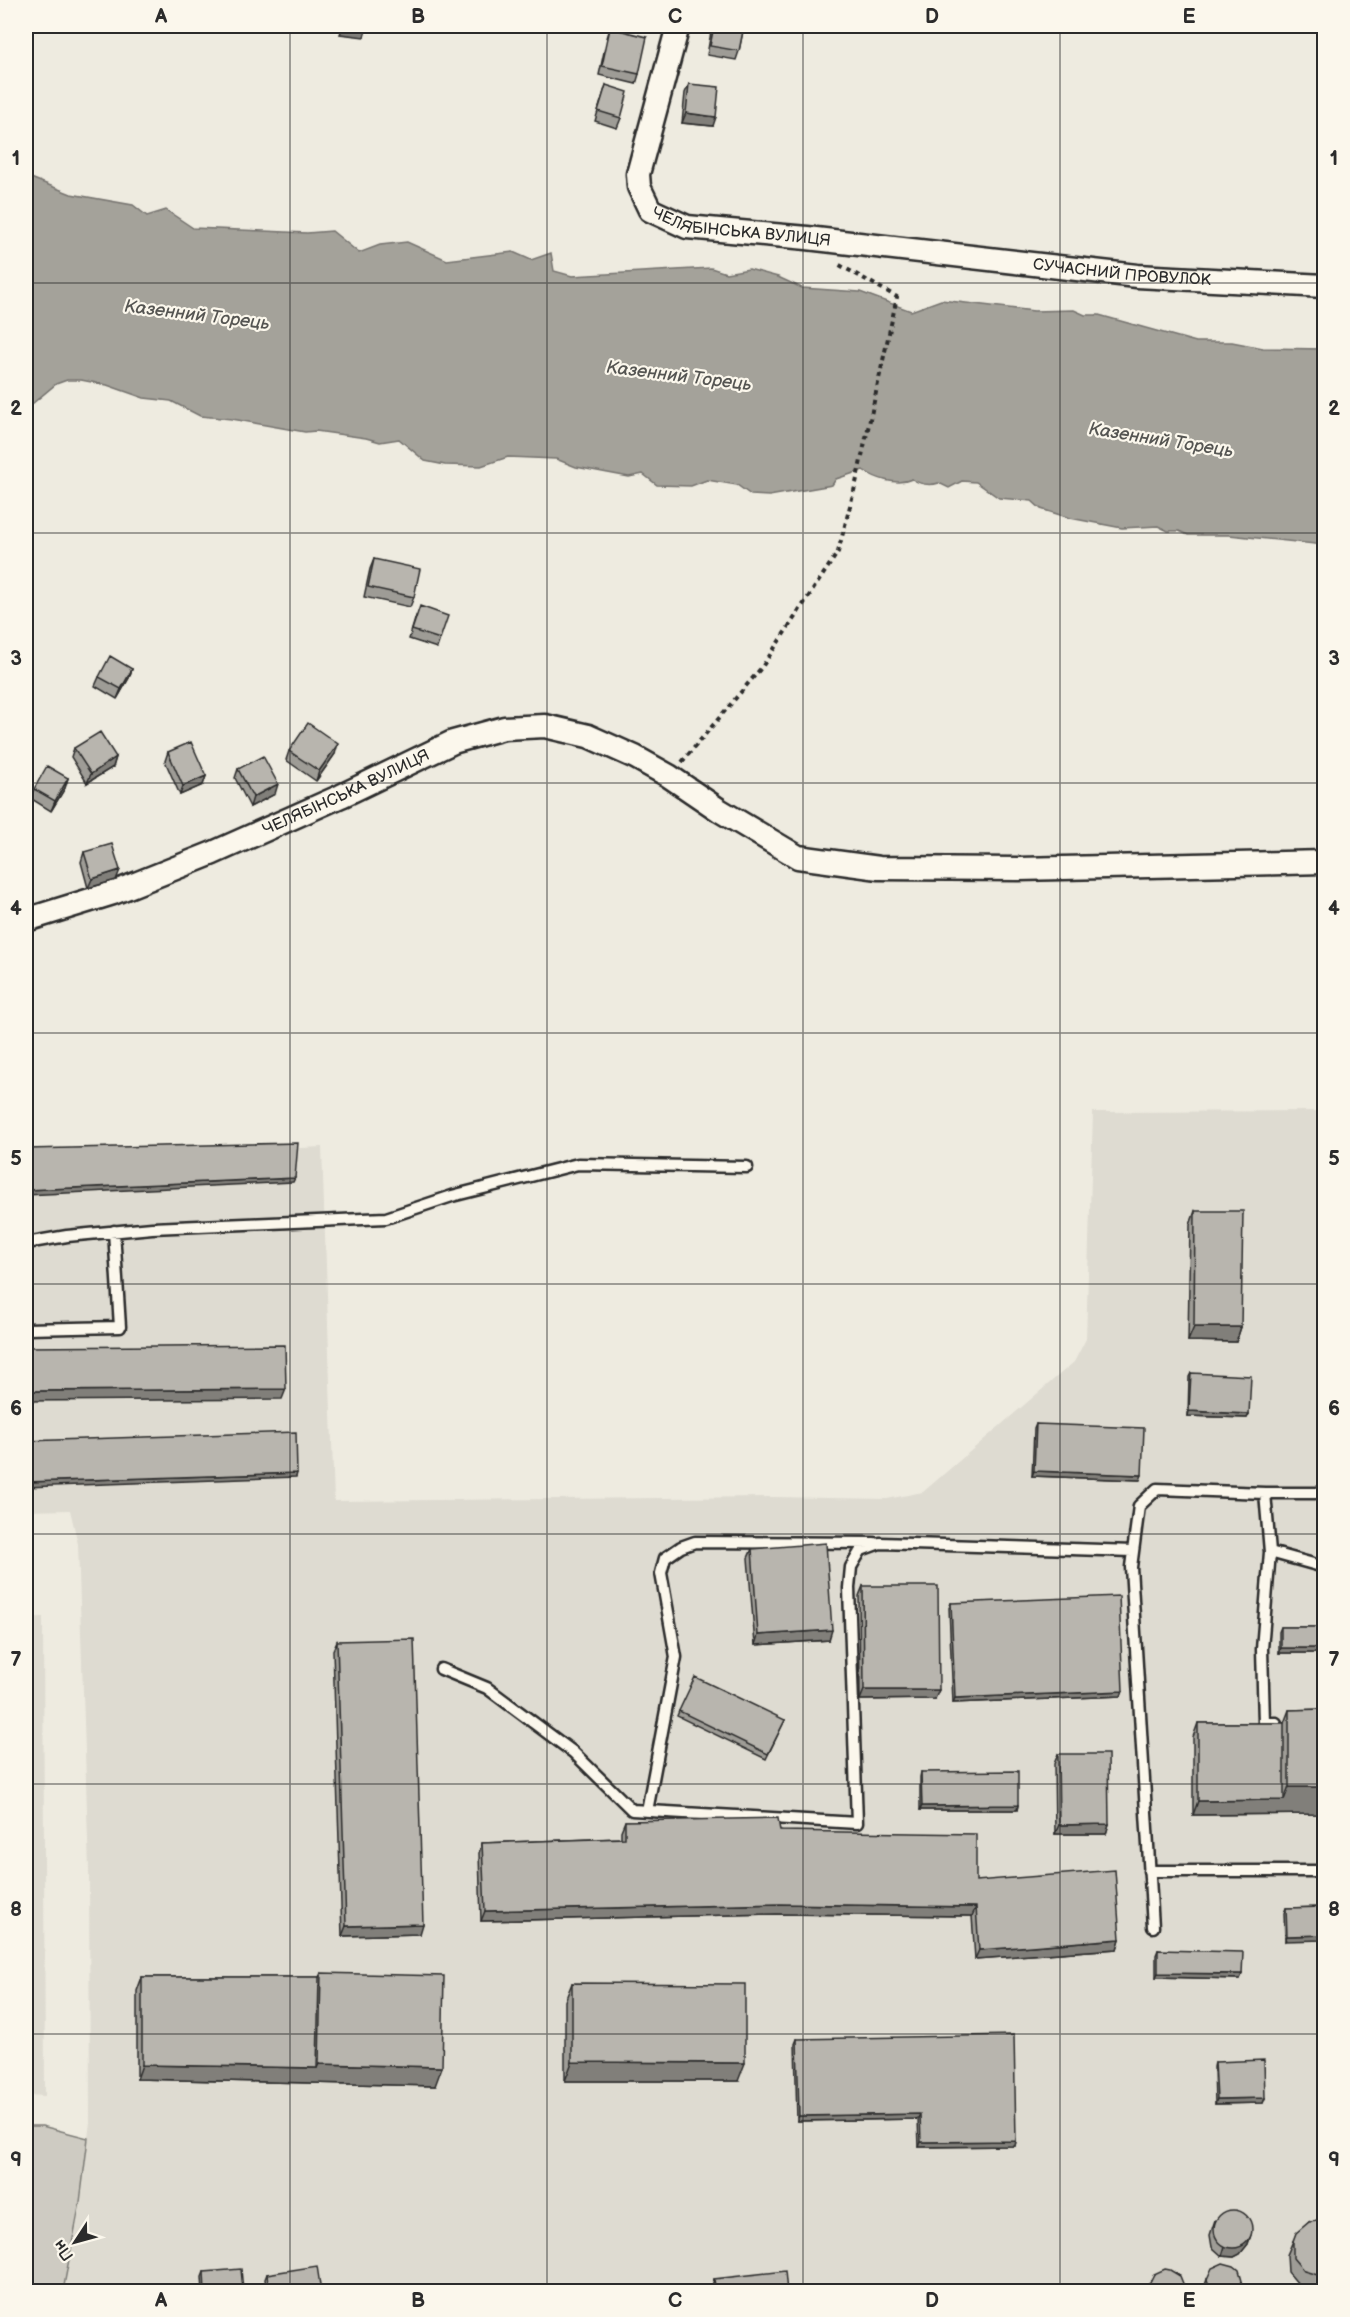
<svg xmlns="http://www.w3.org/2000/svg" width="1350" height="2317" viewBox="0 0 1350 2317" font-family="'Balsamiq Sans',sans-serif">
<rect width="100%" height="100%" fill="#eeebe0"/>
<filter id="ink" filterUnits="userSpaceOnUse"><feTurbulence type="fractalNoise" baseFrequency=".0167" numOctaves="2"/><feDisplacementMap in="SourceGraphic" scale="12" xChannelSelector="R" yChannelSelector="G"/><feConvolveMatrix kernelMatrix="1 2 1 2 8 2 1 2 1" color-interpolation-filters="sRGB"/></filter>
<g filter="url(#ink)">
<!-- built -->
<path fill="#dedbd1" d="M1324,1111V2291H63L80,2202L90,2122L89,1870L78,1544L70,1510L26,1511V1162L322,1147L334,1501L772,1497L887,1499L923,1492L1074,1362L1086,1339L1093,1112Z
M43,1617L45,2096L26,2095V1618Z"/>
<!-- green -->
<path fill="#cecbc2" stroke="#7c7b76" stroke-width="1.5" d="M26,2126H42L88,2138L80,2202L63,2291H26Z"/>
<!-- water -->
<path fill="#a4a29a" stroke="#74726e" stroke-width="1.5" d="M26,176L71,194L133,205L147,216L166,210L193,228L307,233L332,231L359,253L380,245L407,242L447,260L513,252L531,260L551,253L554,271L572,276L711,268L726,273L749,269L778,277L802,288L860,292L911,311L941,300L1034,311L1074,310L1085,315H1099L1196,342H1232L1263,348L1324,349V545L1229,535H1188L1179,531H1168L1158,526L1122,528L1070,518L1041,509L1032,501L999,498L976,482L962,481L949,488L939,483C929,486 921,485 912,479C897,486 876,479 863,470L836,479L832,485L769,496L751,495L737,485L707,480L691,486L657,485L643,474L629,477L576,467L556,459L508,457L481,466L445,465L425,461L399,439L380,442L366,438L316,431L305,432L232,419L200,416L171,401L144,398L107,385L81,380H67L56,384L26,409Z"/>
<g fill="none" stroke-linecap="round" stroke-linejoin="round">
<!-- service casing -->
<g stroke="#2b2b2b" stroke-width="15">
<path id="service" d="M26,1243L67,1236L152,1228L386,1218L452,1196L578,1164L747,1167
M26,1329L120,1327L114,1231
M1270,1552L1265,1493H1324
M441,1669L487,1688L573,1752L632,1810L857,1823L849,1588L851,1567L861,1550L880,1543L1133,1551
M1276,1723H1264L1262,1649L1270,1552L1324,1567
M647,1811L676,1657L661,1573L665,1558L681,1547L695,1542L874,1543
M1149,1871H1324
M1153,1927L1131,1567L1139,1506L1157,1489L1265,1493"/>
</g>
<!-- minor casing -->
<g stroke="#2b2b2b" stroke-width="27">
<g id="minor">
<path id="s1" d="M678,26L638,174L639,187L650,210L687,227L807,238L1137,276L1324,286"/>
<path id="s2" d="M26,920L113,893L213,853L341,796L453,742L504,728L545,726L588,736L635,757L669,776L719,810L798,857L879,868L1019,869L1324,862"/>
</g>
</g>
<!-- path -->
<path stroke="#2b2b2b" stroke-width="4" stroke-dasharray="4.5 4.5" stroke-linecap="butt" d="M682,762L762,667L838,552L856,483L897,297L836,263"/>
<!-- service -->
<use href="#service" stroke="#fbf7ec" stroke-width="10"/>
<!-- minor -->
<use href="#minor" stroke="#fbf7ec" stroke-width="22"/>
</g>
<!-- wall -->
<path fill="#9e9c96" stroke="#2b2b2b" stroke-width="1.5" d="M712,26H744L739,51L736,60L707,55Z
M610,28L639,74L636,84L599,75L607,38Z
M689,84L713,126L682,123L685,93Z
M606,85L621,118L617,128L595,121Z
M374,559L414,597L410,607L364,597L370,569Z
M416,616L440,639L437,648L409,639Z
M132,669L129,678L117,699L95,686L99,677Z
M74,748L116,757L113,767L87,783L71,757Z
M289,751L335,754L316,781L286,760Z
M168,752L206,776L203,785L180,795L165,761Z
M238,769L275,794L250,807L235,778Z
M68,778L65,788L51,811L30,798L34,789Z
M84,852L116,880L88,888L81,862Z
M1195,1211L1241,1327L1236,1342L1188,1341L1190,1225Z
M1191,1373L1249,1414L1247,1418L1188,1416L1189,1377Z
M1036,1424L1140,1480L1032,1476L1034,1429Z
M752,1549L829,1640L755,1645L748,1558Z
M863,1586L935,1699L860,1700L859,1596Z
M951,1603L1123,1691L1121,1696L953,1703L949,1608Z
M1281,1627H1324V1653H1279V1632Z
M337,1641L420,1934L342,1936L333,1650Z
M1324,1709V1814L1193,1815V1737L1198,1723H1284L1289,1710Z
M679,1711L785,1720L766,1759L677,1716Z
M1058,1754L1109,1824L1106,1834H1055L1054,1764Z
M921,1772L1018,1805L1017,1810H920V1777Z
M625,1821L780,1831L976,1881L1120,1939L1117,1949L975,1959L972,1916L776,1914L481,1921L479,1853L482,1843L621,1838V1831Z
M1324,1907L1285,1941L1284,1913L1286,1908Z
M1158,1950L1242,1974L1240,1979L1156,1977V1955Z
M321,1973L435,2086L137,2079V1991L142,1977H319Z
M572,1983L738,2081H565V2001Z
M797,2039L1016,2141L1015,2146L919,2147L918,2119L797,2121L795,2044Z
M1215,2062L1265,2098L1263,2103L1215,2104L1214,2067Z
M1215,2220L1251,2234L1248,2244L1240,2254L1234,2257L1222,2256L1212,2247L1210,2235Z
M1309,2222L1324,2288L1316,2290L1299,2285L1288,2272L1287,2255L1293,2241Z
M204,2272L243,2290V2292H203L202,2277Z
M267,2274L321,2292H267L265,2279Z
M714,2279L787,2292H711V2289Z
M1207,2279L1238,2292H1204V2288Z
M1149,2284L1182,2292H1146Z"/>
<!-- shaded-wall -->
<path fill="#817f7a" stroke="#2b2b2b" stroke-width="1.5" d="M343,26H353L367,27L364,37L340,34Z
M686,113L716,117L713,126L682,123Z
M132,669L129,678L117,699L121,689Z
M338,744L335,754L316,781L319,771Z
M116,757L113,767L87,783L91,774Z
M206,776L203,785L180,795L183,786Z
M68,778L65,788L51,811L55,801Z
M278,784L275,794L250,807L253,797Z
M120,870L116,880L88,888L92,879Z
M295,1178L293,1182L26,1195V1190Z
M1194,1327H1241L1236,1342L1188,1341Z
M286,1389L282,1399L26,1401V1391Z
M1189,1411L1249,1414L1247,1418L1188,1416Z
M1034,1471L1142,1475L1140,1480L1032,1476Z
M297,1473L296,1477L26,1487V1482Z
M832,1630L829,1640L755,1645L758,1635Z
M1281,1648H1324V1653H1279Z
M864,1690H939L935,1699L860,1700Z
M1123,1691L1121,1696L953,1703L955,1698Z
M1289,1787H1324V1814L1193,1815L1198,1801L1284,1800Z
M1018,1805L1017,1810H920L922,1806Z
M1109,1824L1106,1834H1055L1059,1825Z
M780,1904L976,1907L972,1916L776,1914L481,1921L485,1911Z
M423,1924L420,1934L342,1936L346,1926Z
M1324,1935V1940L1285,1941L1287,1936Z
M1120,1939L1117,1949L975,1959L979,1950Z
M1158,1973L1242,1974L1240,1979L1156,1977Z
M572,2062L745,2063L738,2081H565Z
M319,2064L442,2067L435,2086L137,2079L142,2065L317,2068Z
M1265,2098L1263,2103L1215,2104L1217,2099Z
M920,2114L918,2119L797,2121L799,2116Z
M1016,2141L1015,2146L919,2147L921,2142Z
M1251,2234L1248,2244L1240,2254L1234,2257L1222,2256L1225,2246Z
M1324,2275V2288L1316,2290L1321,2276Z"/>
<!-- building -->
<path fill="#b8b5ae" stroke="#2b2b2b" stroke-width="1.5" d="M353,26H367V27Z
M714,26H744L739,51L710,46Z
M610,28L647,37L639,74L602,66Z
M689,84L719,87L716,117L686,113Z
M606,85L628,92L621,118L598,111Z
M374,559L420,569L414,597L368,587Z
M420,606L448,616L440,639L412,630Z
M110,656L132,669L121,689L99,677Z
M308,723L338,744L319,771L289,751Z
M100,732L116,757L91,774L74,748Z
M191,742L206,776L183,786L168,752Z
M263,756L278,784L253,797L238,769Z
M47,766L68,778L55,801L34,789Z
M112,844L120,870L92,879L84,852Z
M298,1143L295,1178L26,1190V1149Z
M1195,1211H1243L1241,1327H1194Z
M285,1345L286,1389L26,1391V1347Z
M1191,1373L1251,1376L1249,1414L1189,1411Z
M1036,1424L1144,1428L1142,1475L1034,1471Z
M296,1432L297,1473L26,1482V1441Z
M826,1543L832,1630L758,1635L752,1549Z
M863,1586H938L939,1690H864Z
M1119,1596L1123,1691L955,1698L951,1603Z
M1281,1627H1324V1648H1281Z
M414,1639L423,1924L346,1926L337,1641Z
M695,1677L785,1720L768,1754L679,1711Z
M1324,1709V1787H1289V1710Z
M1198,1723H1284V1800L1198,1801Z
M1058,1754H1108L1109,1824L1059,1825Z
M1018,1771V1805L922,1806L921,1772Z
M778,1818L780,1831L976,1834V1881L1115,1870L1120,1939L979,1950L976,1907L780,1904L485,1911L482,1843L625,1838V1821Z
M1324,1907V1935L1287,1936L1286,1908Z
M1158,1950L1243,1952L1242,1974L1158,1973Z
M321,1973L444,1976L442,2067L319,2064Z
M142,1977H319L317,2068L142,2065Z
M572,1983L745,1984V2063L572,2062Z
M1014,2035L1016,2141L921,2142L920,2114L799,2116L797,2039Z
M1264,2060L1265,2098L1217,2099L1215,2062Z
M1214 2229a19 19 0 1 1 38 0a19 19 0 1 1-38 0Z
M1318,2221L1324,2222V2275L1321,2276L1304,2271L1293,2258V2241L1296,2233L1309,2222Z
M1223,2263L1234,2266L1239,2270L1242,2281L1238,2292H1211L1210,2290L1207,2279L1212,2268Z
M317,2266L321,2292H269L267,2274Z
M241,2269L243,2290L205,2292L204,2272Z
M1165,2269L1170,2270L1180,2276L1184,2286L1182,2292H1151L1149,2284L1154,2274Z
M785,2271L787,2292H716L714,2279Z"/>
</g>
<!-- grid -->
<path fill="none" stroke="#2b2b2b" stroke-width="1.5" stroke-opacity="0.55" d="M290,26V2292M547,26V2292M803,26V2292M1060,26V2292M26,283H1324M26,533H1324M26,783H1324M26,1033H1324M26,1284H1324M26,1534H1324M26,1784H1324M26,2034H1324"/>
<g text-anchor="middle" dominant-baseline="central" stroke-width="4.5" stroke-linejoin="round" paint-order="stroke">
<!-- street labels -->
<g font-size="16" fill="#2b2b2b" stroke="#fbf7ec">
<text stroke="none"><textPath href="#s1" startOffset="286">ЧЕЛЯБІНСЬКА ВУЛИЦЯ</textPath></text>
<text stroke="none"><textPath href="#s1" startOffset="670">СУЧАСНИЙ ПРОВУЛОК</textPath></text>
<text stroke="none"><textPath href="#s2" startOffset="345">ЧЕЛЯБІНСЬКА ВУЛИЦЯ</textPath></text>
</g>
<!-- water labels -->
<g font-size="18" font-style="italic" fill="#555552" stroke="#fbf7ec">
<text transform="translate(197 315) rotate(7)">Казенний Торець</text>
<text transform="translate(679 376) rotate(7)">Казенний Торець</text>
<text transform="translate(1161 440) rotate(9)">Казенний Торець</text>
</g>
</g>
<!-- margin -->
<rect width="1350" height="2317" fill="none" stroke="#fbf7ec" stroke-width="66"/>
<!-- north arrow -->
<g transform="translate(75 2242) rotate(234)" stroke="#fbf7ec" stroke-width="4.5" paint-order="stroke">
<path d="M0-4.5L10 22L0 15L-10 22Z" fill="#2b2b2b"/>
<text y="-9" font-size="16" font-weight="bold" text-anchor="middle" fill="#2b2b2b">Пн</text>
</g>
<rect x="33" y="33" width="1284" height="2251" fill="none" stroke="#2b2b2b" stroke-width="2"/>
<g font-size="20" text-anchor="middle" font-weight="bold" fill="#2b2b2b">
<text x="161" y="23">A</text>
<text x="418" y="23">B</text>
<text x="675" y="23">C</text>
<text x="932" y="23">D</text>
<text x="1189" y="23">E</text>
<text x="16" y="165">1</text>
<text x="1334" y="165">1</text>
<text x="16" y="415">2</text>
<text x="1334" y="415">2</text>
<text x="16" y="665">3</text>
<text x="1334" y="665">3</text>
<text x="16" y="915">4</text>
<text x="1334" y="915">4</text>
<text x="16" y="1165">5</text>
<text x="1334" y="1165">5</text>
<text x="16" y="1415">6</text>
<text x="1334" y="1415">6</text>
<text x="16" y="1666">7</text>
<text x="1334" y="1666">7</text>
<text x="16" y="1916">8</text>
<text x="1334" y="1916">8</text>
<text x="16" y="2166">9</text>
<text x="1334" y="2166">9</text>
<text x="161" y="2307">A</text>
<text x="418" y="2307">B</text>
<text x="675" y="2307">C</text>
<text x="932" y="2307">D</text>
<text x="1189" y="2307">E</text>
</g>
</svg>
